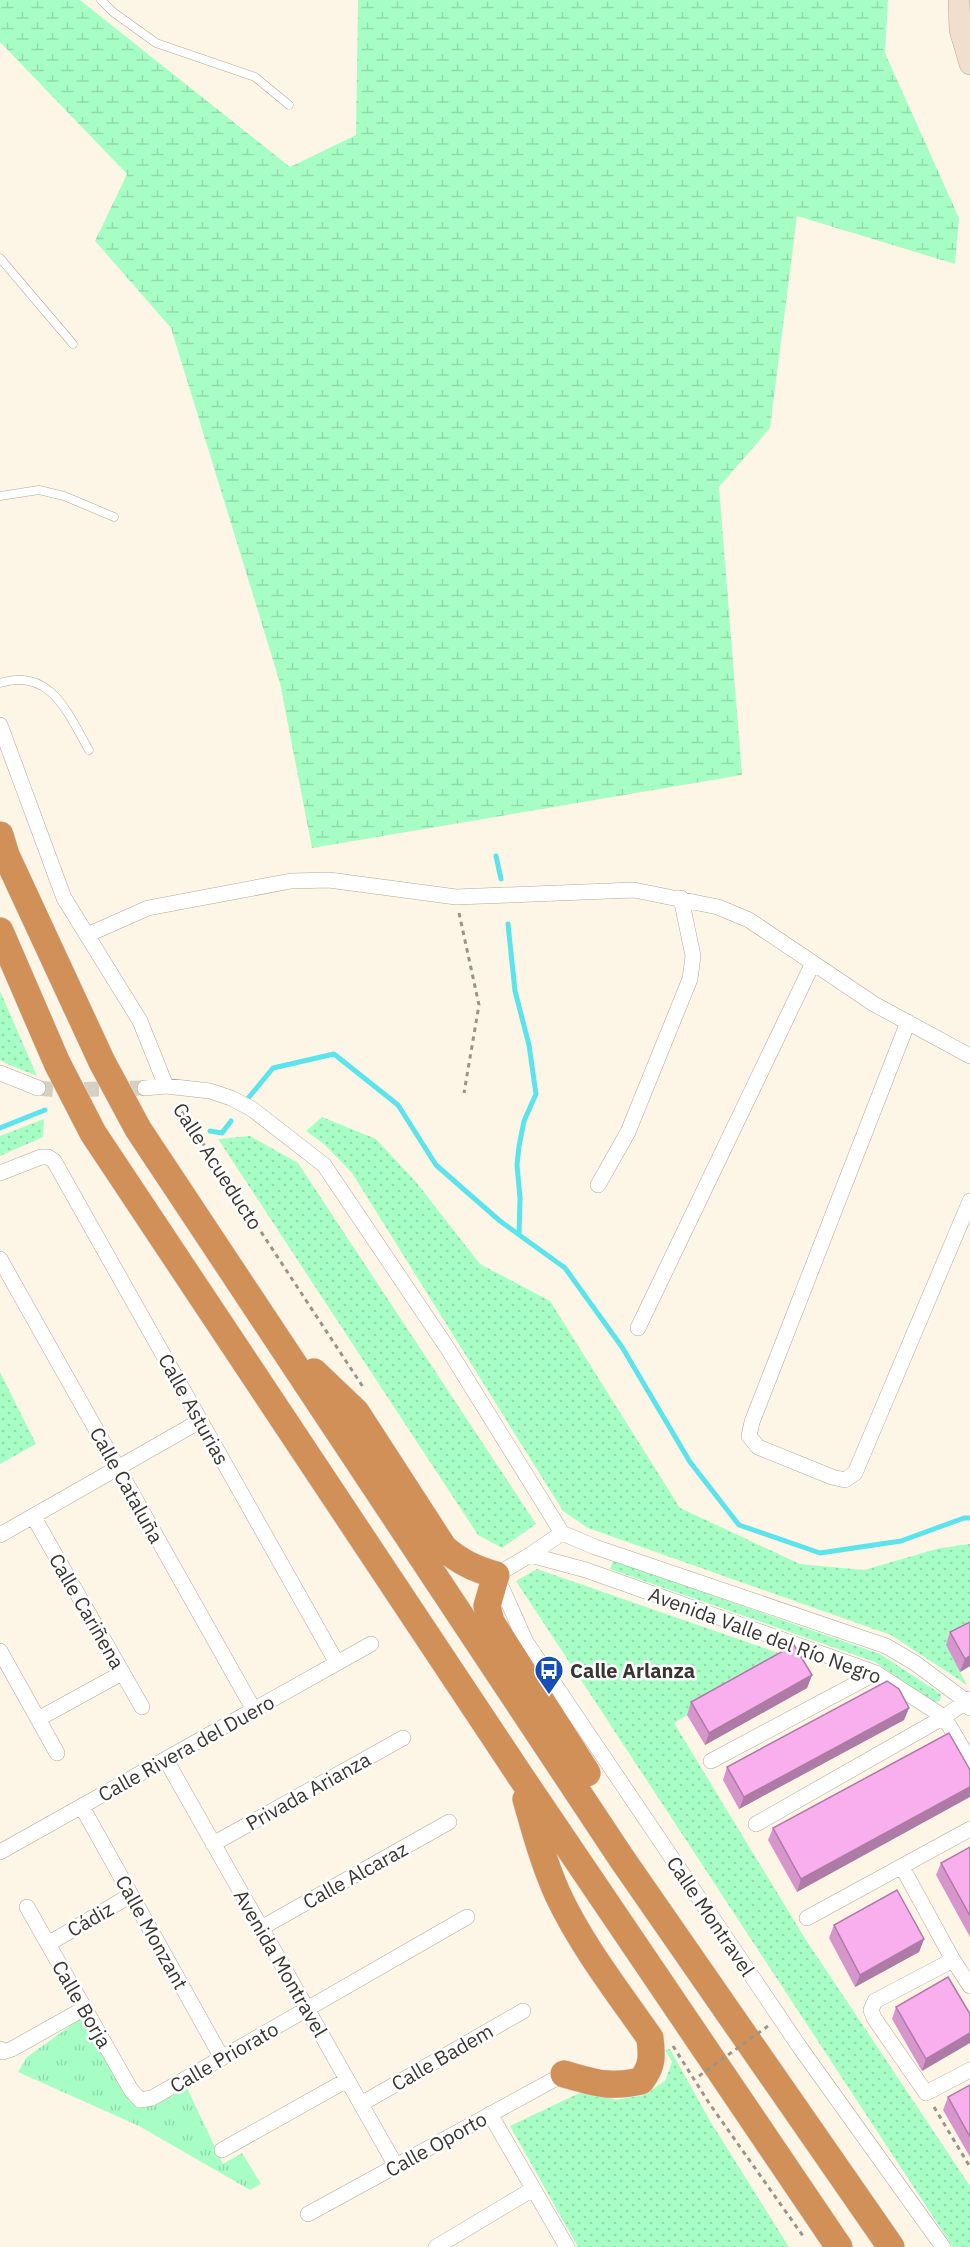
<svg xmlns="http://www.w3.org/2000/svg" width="970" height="2247" viewBox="0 0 970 2247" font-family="'IBM Plex Sans',sans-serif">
<defs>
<pattern id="grass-dots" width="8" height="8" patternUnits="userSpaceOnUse" patternTransform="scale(1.5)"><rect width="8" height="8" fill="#a7fec5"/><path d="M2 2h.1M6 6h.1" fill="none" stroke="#90daaa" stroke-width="1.8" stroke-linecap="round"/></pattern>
<pattern id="wetland-marsh" width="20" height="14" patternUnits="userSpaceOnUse" patternTransform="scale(1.5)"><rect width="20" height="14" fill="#a7fec5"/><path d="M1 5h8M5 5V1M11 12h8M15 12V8" fill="none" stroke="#90daaa"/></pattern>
<pattern id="park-tufts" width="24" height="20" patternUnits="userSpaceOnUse" patternTransform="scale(1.5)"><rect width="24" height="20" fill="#a7fec5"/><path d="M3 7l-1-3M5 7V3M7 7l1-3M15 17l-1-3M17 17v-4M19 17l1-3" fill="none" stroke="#90daaa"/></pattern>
</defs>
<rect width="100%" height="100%" fill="#fdf6e7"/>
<!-- grass -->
<path fill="url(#grass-dots)" d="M0,991L37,1076L5,1063L0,1060Z
M322,1117L376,1139L416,1182L480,1264L550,1301L680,1508L800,1564L864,1570L940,1548L970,1544V1632L946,1645L967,1685L891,1635L588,1528L563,1511L352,1173L324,1144L306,1131Z
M44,1119L43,1137L0,1156V1136Z
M250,1136L298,1163L536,1524L502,1548L478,1535L218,1139Z
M0,1372L36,1444L0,1464Z
M613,1561L880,1654L941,1694L940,1701L934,1702L875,1662L610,1569Z
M537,1569L790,1657L674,1723L804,1937L970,2186V2247H953L516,1581Z
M670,2049L710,2121L789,2247H578L510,2126L590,2088L615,2100L644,2095L665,2081L672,2062L665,2050Z"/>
<!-- wetland -->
<path fill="url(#wetland-marsh)" d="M0,0H80L290,167L356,135L358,0H888L885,53L959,218L955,264L797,216L770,428L719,487L742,775L312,848L280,683L171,328L95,241L127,174L0,42Z"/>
<!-- park -->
<path fill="url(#park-tufts)" d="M84,2016L130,2101L154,2106L187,2088L223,2164L242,2153L261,2184L250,2190L139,2126L18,2072L27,2057Z"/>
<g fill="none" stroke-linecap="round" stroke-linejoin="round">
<!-- stream -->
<path stroke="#5be4ec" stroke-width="5" d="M496,856L501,879
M508,924L515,991L529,1045L536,1094L524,1121L519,1146L517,1165L520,1198L519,1235
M245,1102L273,1068L334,1054L398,1105L436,1165L500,1221L565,1268L622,1347L690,1462L739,1525L820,1553L901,1541L964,1518H970
M0,1128L45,1110
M210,1131L222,1133L231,1121"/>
<!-- street-tunnel -->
<path stroke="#d6d0c3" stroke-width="15" stroke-dasharray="15 8" stroke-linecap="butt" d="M38,1088L59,1090L145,1088"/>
<!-- lane casing -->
<g stroke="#afa99b" stroke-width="9">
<path id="lane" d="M101,0L113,12L156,43L255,77L289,105
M0,258L73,344
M0,496L39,490L64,496L114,517
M0,683C51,667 68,714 89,750"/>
</g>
<!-- street casing -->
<g stroke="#afa99b" stroke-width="16">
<path id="street" d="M0,725L64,898L140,1021L166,1086
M87,935L148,908L291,881L329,880L456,897L634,890L718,907L749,920L874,1004L970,1056
M908,1022L752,1422L749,1436L758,1447L832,1477L845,1480L855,1473L970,1201
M0,1073L38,1088
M145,1088L166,1086L210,1091L231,1098L252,1109L324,1165L448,1349L562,1533
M0,1173L41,1157H48L54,1161L337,1663
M598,1185L628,1132L690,979L693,956L681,898
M0,1259L254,1710
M638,1328L813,963
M33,1516L142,1707
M562,1533L530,1555L496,1575L526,1642L801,2049L943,2247
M562,1533L595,1547L886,1646L915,1663L966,1701L970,1708
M0,1535L200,1421
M530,1555L586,1570L876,1673L944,1717L970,1761
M0,1651L57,1753
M38,1719L122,1673
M166,1760L396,2166
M711,1761L876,1673
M82,1807L222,2058
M756,1824L944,1717L970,1699
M213,1844L403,1738
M0,1852L371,1644
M902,1867L953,1960L970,1986
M27,1907L131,2090L140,2100L152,2098L467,1917
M807,1918L970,1829
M261,1928L449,1822
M48,1944L131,1895
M953,1960L875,2001L871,2010L874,2018L926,2093L970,2070
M0,2049L3,2052L12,2049L85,2008
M361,2104L523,2011
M490,2114L567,2247
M222,2150L347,2080
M308,2214L564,2074
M436,2247L533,2189"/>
</g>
<!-- secondary casing -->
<g stroke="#afa99b" stroke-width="22">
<path id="secondary" d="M959,0L960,30L970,64"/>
</g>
<!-- highway casing -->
<g stroke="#dbdbda" stroke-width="28">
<path id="highway" d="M0,835L6,855L102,1062L138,1129L622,1859L891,2247
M0,931L57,1063L93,1133L521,1777L839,2247
M314,1372L356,1412L444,1548C460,1562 475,1569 496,1575L487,1606L491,1622L587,1773
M526,1799C535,1831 544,1864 558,1895C582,1946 618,1992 650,2038C652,2057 653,2065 641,2081C609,2088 595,2083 564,2074"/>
</g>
<!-- path -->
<path stroke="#9a958b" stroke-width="3" stroke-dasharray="4.5 4.5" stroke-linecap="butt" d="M459,913L479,1005L464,1093
M177,1104L363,1387
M673,2046L709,2103L803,2236
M934,2107L970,2167"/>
<!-- lane -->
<use href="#lane" stroke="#fff" stroke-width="8"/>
<!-- street -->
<use href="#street" stroke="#fff" stroke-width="15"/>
<!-- secondary -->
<use href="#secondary" stroke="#f2decd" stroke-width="21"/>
<!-- highway -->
<use href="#highway" stroke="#d29059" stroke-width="27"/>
<!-- path-bridge -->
<path stroke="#9a958b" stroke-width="3" stroke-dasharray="4.5 4.5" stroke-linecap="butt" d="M699,2076L768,2026"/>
</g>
<!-- wall -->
<path fill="#d696cc" d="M970,1622V1666L960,1672L946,1645L950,1632Z
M812,1675L807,1688L705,1745L687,1715L691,1702Z
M909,1708L904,1720L739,1809L723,1780L727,1767Z
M949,1733L797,1892L768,1840L773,1828Z
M970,1847V1937L936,1875L941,1863Z
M834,1925L924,1939L919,1952L855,1987L829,1938Z
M896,2007L970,2014L922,2071L892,2019Z
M970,2085V2157L943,2110L948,2097Z"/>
<!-- shaded-wall -->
<path fill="#ae7aa6" d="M970,1656V1666L960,1672L965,1659Z
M812,1675L807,1688L705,1745L709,1733Z
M909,1708L904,1720L739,1809L744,1797Z
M970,1787V1797L797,1892L801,1879Z
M924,1939L919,1952L855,1987L860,1975Z
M970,2033V2043L922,2071L926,2059Z"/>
<!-- building -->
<path fill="#f9afed" stroke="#ae7aa6" stroke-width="1.5" d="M970,1622V1656L965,1659L950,1632Z
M794,1645L812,1675L709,1733L691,1702Z
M887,1681L899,1689L909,1708L744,1797L727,1767Z
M949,1733L970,1770V1787L801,1879L773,1828Z
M970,1847V1916L941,1863Z
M897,1890L924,1939L860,1975L834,1925Z
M948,1977L970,2014V2033L926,2059L896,2007Z
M970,2085V2137L948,2097Z"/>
<!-- icons -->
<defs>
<g id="bus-pin" transform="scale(1.5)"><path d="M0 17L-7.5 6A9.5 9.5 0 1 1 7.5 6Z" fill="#154eb9" stroke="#fff"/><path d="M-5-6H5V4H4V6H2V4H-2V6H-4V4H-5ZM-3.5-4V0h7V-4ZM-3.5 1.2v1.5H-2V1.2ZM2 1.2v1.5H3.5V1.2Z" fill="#fff"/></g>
</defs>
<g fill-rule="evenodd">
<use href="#bus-pin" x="549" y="1670"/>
</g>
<g text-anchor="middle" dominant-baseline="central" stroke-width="5" stroke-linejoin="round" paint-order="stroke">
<!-- street labels -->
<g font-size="20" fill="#393631" stroke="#fff">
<text transform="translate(218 1166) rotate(57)">Calle Acueducto</text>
<text transform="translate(194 1409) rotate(61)">Calle Asturias</text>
<text transform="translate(127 1485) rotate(61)">Calle Cataluña</text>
<text transform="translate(87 1611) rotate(60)">Calle Cariñena</text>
<text transform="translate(765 1635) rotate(20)">Avenida Valle del Río Negro</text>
<text transform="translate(186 1748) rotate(-29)">Calle Rivera del Duero</text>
<text transform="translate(308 1791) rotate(-29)">Privada Arianza</text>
<text transform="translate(355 1875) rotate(-29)">Calle Alcaraz</text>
<text transform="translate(711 1916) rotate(56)">Calle Montravel</text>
<text transform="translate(90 1919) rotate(-30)">Cádiz</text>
<text transform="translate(152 1932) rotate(61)">Calle Monzant</text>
<text transform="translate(281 1963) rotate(60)">Avenida Montravel</text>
<text transform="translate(82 2004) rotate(60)">Calle Borja</text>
<text transform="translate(224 2057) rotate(-30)">Calle Priorato</text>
<text transform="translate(442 2057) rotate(-30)">Calle Badem</text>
<text transform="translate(436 2144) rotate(-29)">Calle Oporto</text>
</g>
<!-- poi labels -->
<g font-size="20" font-weight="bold" fill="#393631" stroke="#fff" text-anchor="start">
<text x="570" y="1670">Calle Arlanza</text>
</g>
</g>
</svg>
